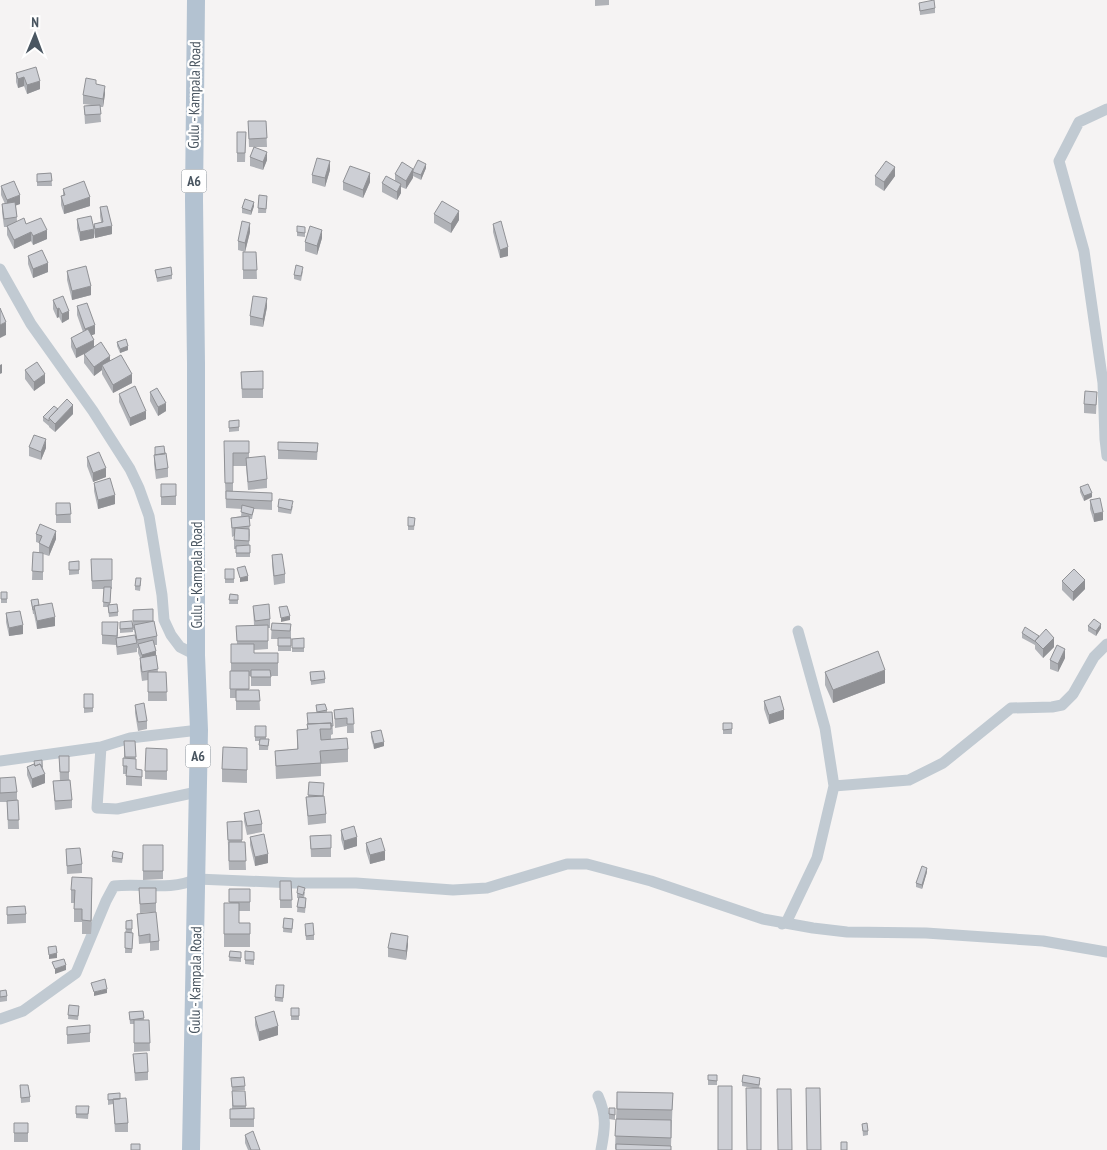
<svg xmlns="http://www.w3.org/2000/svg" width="1107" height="1150" viewBox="0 0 1107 1150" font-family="'PT Sans Narrow',sans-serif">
<rect width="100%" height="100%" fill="#f5f3f3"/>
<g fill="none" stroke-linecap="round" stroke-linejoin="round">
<!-- minor -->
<path stroke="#c1cad2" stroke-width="11" d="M1107,109L1079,122L1059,161L1084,251L1103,383L1105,439L1107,456
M0,269L31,324L93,411L130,469L139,488L149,516L162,595L164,620L171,635L180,647L196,655
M101,747L97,808L117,809L197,792
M0,761L101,747L130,738L199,730
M834,786L909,780L943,763L1011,708L1052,707L1062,705L1073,694L1094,657L1107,644
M782,924L786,923L817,858L834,786L825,728L798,631
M0,1019L23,1011L76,973L106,901L114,886C143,883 169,891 197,879L295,883H356L453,890L487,888L567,864H587L651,881L763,919L813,928L847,932L926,933L1043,941L1107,952
M598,1096C607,1116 605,1129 601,1150"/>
<!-- primary -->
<path stroke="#b3c2d1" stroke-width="18" d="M191,1150L199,730L196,655V363L194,200L196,0"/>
</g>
<!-- wall -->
<path fill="#b0b2b7" d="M595,0H609V5L595,6Z
M919,3L935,8V13L920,15Z
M16,73L40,89L27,94L24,86L18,88L16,82Z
M96,84L105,94L103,107H100L101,122L85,124L84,106L91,105L83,104V95Z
M248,121H266L267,147H254L267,160L263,170L250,166V157L254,147H249Z
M237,132H246L245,162H237Z
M426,168L421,180L413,176L406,189L401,187V193L397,200L382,192V183L395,181V174L413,169Z
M330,170L325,187L312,183V175Z
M51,173L52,186H37V174Z
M875,176H895L884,191L875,185Z
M343,182H370L363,198L343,190Z
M1,186L20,204L16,205L17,221L26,224L47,239L33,245L31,241L14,249L7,235V227H4L2,212V204H5L1,195Z
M63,189L90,206L64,214L61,205V196H63Z
M259,195L267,200L266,213H258Z
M254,206L251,215L242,213V208Z
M100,207L112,234L95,238L94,233V224L101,222L100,216Z
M434,214L459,220L451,233L434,223Z
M77,219L94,238L80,241L77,228Z
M493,224L508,256L500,258L493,232Z
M305,231V237L297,236V232Z
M250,232L245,252L238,250V241Z
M322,238L317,255L305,251V242Z
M243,252H256L257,279H243Z
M28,256L48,272L33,278L28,264Z
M155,270L172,275V279L157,282Z
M67,271L91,295L72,300L67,280Z
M303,271L301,281L294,279V275Z
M53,300L69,319L62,323L59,317L57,318L53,309Z
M77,306L95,334L91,335L94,347L110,361L132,383L113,393L102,374V370L94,376L84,363V354L87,352L76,358L71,347V338L83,332L77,315Z
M267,307L263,327L250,325V316Z
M117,342L128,350L120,353L117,346Z
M25,370L45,383L34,391L25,379Z
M263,371V398H242L241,372Z
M150,392L166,411L158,416L150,401Z
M1097,392L1096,414L1084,413V404Z
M119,394L146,419L130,426L119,402Z
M58,409L73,414L55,432L49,427V425V426L43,421V417Z
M229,421L239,427V431L229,432Z
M249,441V458L267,479V488L248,490L246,466H233V492L272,493V510L254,509L252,519H249L250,535L249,545H250V557H236V549H234V536L232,537L231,518L241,516L242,509L226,508L224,454Z
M278,442L318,443L317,460L278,459Z
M29,447L46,448L41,460L29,456Z
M165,454L168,468V477L156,479L154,464V455Z
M87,457L106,477L93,482L87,466Z
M94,483L115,504L98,509L94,491Z
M161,484L176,496V505H161Z
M1080,487L1092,497L1084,501L1080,492Z
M1090,500L1103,520L1094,522L1090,509Z
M56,503H70L71,523H56Z
M293,506L291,514L278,512V507Z
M415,518L414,530H408V526Z
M36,534L56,539L49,556L43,554V580H32L33,552L40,553L39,552V543L36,542Z
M272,555L285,574V583L274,585L272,564Z
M91,559H112V589H111L110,605L118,612V616L109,617L108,607H103L104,589H92Z
M79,561V574L69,575V562Z
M225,569L234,579V583H225Z
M1062,581L1085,589L1073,601L1062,590Z
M141,583L140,591L135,590V586Z
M1,592H7V603H1Z
M230,594L238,595V604H229Z
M31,600L39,605L55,626L37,629L34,614H33Z
M253,606L270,619V628H268V649L254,650V653H278V676H271V686H251V676H249V690H259L260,710H236V698H230V671H231V644H237L236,626L254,625Z
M153,609V621L157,636V645H155L158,672H166L167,701H148V680L142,681L140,667V658L138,653V648H137V646V652L117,655L116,645L102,644V622H118V637L135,635L134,630H133V610Z
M6,613L23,634L9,636L6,622Z
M120,622L133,628V632L120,633Z
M272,623L291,624V651H278V639H271Z
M1088,626L1101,628L1096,636L1088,631Z
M1022,633L1039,636L1054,647L1043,658L1035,649V645L1022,638Z
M304,638V652H292V639Z
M1065,658L1058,672L1050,669V660Z
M310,672L325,679V683L311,685Z
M825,672L885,683L833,703L825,685Z
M84,694H93V712L84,713Z
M764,701L784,719L769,724L764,709Z
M135,705L147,721V729L138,731L135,713Z
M316,705L327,710V713L332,712L333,734L331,735V739L348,749V762L321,764V776L276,779L275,751L297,749V730L307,729V724L317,713Z
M353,708L354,733H347V726L335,728L334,710Z
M723,723H732V734H723Z
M255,726L266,737V739H269L268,750H259V741H255Z
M371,732L384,746L374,749L371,737Z
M124,741H135L136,769L142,770V786L126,785V774H123V766L124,758Z
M167,749V780L145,779V771Z
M59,756H69V780L72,800V808L55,810L53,781H60Z
M42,760L45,783L32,788L27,775V767Z
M247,761V783L222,782V769Z
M0,778L17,792V800H18L19,829H8L7,802H0Z
M309,782L323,796L326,814V823L308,825L306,797H308Z
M244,813L262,824V832L247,835L244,821Z
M227,822L242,840V842H245L246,870H229Z
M341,830L357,846L344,850L341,839Z
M331,835V857H311L310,836Z
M250,837L268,863L255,866L250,845Z
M366,843L385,860L370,864L366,851Z
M143,845H163V879L143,880Z
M66,849L82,864V873L67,874Z
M112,857H123L122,863L112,862Z
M927,872L922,889L916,887V883Z
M280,881H291L292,908H280Z
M139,888L156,903V912L140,913Z
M250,889V911H239V923H250V947H224V903H229Z
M71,890L92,891L91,934H82V922H74V903H71Z
M305,892L304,898L306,902L305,913L297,912L298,898H297V893Z
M7,907L26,914V923L7,924Z
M137,914L159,941V950L150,951V943L139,944Z
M284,918L293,919L292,933L283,932Z
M132,920V933H133L132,953H125L126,921Z
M305,928L314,935V940H306Z
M408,945L406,960L388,957V948Z
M230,951L241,952V962L229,961Z
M245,951L254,952V965L245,964Z
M284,985L283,1002L275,1001V997Z
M0,991L7,996V1001L0,1002Z
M69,1005L79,1010L78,1020L68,1019Z
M291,1008H299V1020H291Z
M143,1011L144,1020H149L150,1051L134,1052V1024H130L129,1012Z
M255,1017L278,1035L259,1041L255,1025Z
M67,1027L90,1033V1042L67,1044Z
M133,1054L148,1072V1080L135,1081Z
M717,1075V1085H708V1080Z
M244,1077L245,1090L232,1091L231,1078Z
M742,1082L760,1083L759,1088H753L742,1086Z
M20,1085L30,1097V1102L21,1103Z
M232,1091H245L246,1108H254V1127H230V1109H232Z
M617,1092L673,1093L671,1146L615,1149Z
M108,1094L120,1099L128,1123V1132H115L113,1104L108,1105Z
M76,1106H89L88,1119L76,1118Z
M615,1113V1120L609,1119V1114Z
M14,1123L28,1133V1142H14Z
M862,1124L868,1131V1135L863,1136Z
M245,1135L260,1150H248L245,1143Z"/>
<!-- shaded-wall -->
<path fill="#909195" d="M24,77V86L18,88V79Z
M40,81V89L27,94V85Z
M105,86V94L103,107V99Z
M267,152V160L263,170V162Z
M330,161V170L325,187V178Z
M426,164V168L421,180V175Z
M895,167V176L884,191V182Z
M413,169V178L406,189V181Z
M370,173V182L363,198V190Z
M401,184V193L397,200V192Z
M20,195V204L7,209V200Z
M90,197V206L64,214V206Z
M254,202V206L251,215V211Z
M459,211V220L451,233V224Z
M250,223V232L245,252V243Z
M112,226V234L95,238V229Z
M94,229V238L80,241V232Z
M47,230V239L33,245V236Z
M322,230V238L317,255V246Z
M31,232V241L14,249V240Z
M508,247V256L500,258V250Z
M48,263V272L33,278V269Z
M91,286V295L72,300V291Z
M267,298V307L263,327V319Z
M59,308V317L57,318V309Z
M69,311V319L62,323V314Z
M6,322V335L0,338V325Z
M95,325V334L85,338V329Z
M94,340V349L76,358V349Z
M128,346V350L120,353V349Z
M110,356V364L102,365V370L94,376V367Z
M2,364V373L0,374V365Z
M45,374V383L34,391V382Z
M132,374V383L113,393V385Z
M166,403V411L158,416V407Z
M73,405V414L55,432V424Z
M146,411V419L130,426V418Z
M46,439V448L41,460V452Z
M106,468V477L93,482V473Z
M1092,493V497L1084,501V496Z
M115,495V504L98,509V500Z
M1103,512V520L1094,522V514Z
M56,531V539L49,556V548Z
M248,576V581L240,582V578Z
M1085,580V589L1073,601V592Z
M290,616V620L281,622V618Z
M55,617V626L37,629V621Z
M1101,624V628L1096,636V631Z
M23,625V634L9,636V628Z
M1054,638V647L1043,658V649Z
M1065,649V658L1058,672V664Z
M156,651V660L142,664V655Z
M885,670V683L833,703V690Z
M784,710V719L769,724V715Z
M384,742V746L374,749V744Z
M45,774V783L32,788V779Z
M357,837V846L344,850V841Z
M385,851V860L370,864V855Z
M268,854V863L255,866V857Z
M927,868V872L922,889V885Z
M92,878V891L91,934V921Z
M408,936V945L406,960V951Z
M57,953V958L49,959V955Z
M66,965V970L55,974V969Z
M107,989V993L94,996V992Z
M278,1026V1035L259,1041V1032Z"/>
<!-- building -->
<path fill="#cdcfd5" stroke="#909195" d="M934,0L935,8L920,11L919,3Z
M36,67L40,81L27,85L24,77L18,79L16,73Z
M86,78L96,80V84L105,86L103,99L83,95Z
M100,105L101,114L85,115L84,106Z
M248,121H266L267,138L249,139Z
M237,132H246L245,153H237Z
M254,147L267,152L263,162L250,157Z
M317,158L330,161L325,178L312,175Z
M418,160L426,164L421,175L413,172V170Z
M886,161L895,167L884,182L875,176Z
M402,162L413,169L406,181L395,174Z
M350,166L370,173L363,190L343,182Z
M51,173L52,181L37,182V174Z
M386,176L401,184L397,192L382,183Z
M14,181L20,195L7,200L1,186Z
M84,181L90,197L64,206L61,196L65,195L63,189Z
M259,195L267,196L266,209L258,208Z
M245,199L254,202L251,211L242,208Z
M442,201L459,211L451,224L434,214Z
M15,202L17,217L4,219L2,204Z
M107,206L112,226L95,229L94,224L103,222L100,207Z
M91,216L94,229L80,232L77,219Z
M24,218L26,224L41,218L47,230L33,236L31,232L14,240L7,226Z
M242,221L250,223L245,243L238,241Z
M501,221L508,247L500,250L493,224Z
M297,226L305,227V233L297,232Z
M310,226L322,230L317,246L305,242Z
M42,250L48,263L33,269L28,256Z
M243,252H256L257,270H243Z
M296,265L303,267L301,276L294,275Z
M86,266L91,286L72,291L67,271Z
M171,267L172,275L157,278L155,270Z
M63,296L69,311L62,314L59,308L57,309L53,300Z
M253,296L267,298L263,319L250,316Z
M87,303L95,325L85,329L77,306Z
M0,308L6,322L0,325Z
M88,329L94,340L76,349L71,338Z
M126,339L128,346L120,349L117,342Z
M101,342L110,356L94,367L84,354Z
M121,355L132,374L113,385L102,365Z
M37,362L45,374L34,382L25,370Z
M263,371V389H242L241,372Z
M135,386L146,411L130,418L119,394Z
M157,388L166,403L158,407L150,392Z
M1085,391L1097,392L1096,405L1084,404Z
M67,399L73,405L55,424L49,418Z
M54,406L58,409L49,418V421L43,417Z
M239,420V427L229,428V421Z
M34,435L46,439L41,452L29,447Z
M224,441H249V453H233V483H225Z
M278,442L318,443L317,452L278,450Z
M164,446L165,454L155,455V447Z
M99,452L106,468L93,473L87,457Z
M166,453L168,468L156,470L154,455Z
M265,456L267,479L248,482L246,458Z
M110,478L115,495L98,500L94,483Z
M161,484H176V496L161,497Z
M1088,484L1092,493L1084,496L1080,487Z
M226,491L272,493V501L226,499Z
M1100,498L1103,512L1094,514L1090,500Z
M279,499L293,501L291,510L278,507Z
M56,503H70L71,514L56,515Z
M242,505L254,508L252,515L241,512Z
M249,516L250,526L232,528L231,518Z
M408,517L415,518L414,526H408Z
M40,524L56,531L49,548L39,543L42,536L36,534Z
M235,528L249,529V541L234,540Z
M250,545V553H236V546Z
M33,552L43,553V572L32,571Z
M282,554L285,574L274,576L272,555Z
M91,559H112V580L92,581Z
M79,561V570H69V562Z
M245,566L248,576L240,578L237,568Z
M225,569H234V579H225Z
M1074,569L1085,580L1073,592L1062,581Z
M136,578H141L140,586H135Z
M104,587H111L110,603L103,602Z
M1,592H7V599H1Z
M230,594L238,595V600H229Z
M38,599L39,605L34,606V610H33L31,600Z
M52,603L55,617L37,621L34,606Z
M117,604L118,612L109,613L108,605Z
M269,604L270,619L255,621L253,606Z
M287,606L290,616L281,618L279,607Z
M153,609V621H133V610Z
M20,611L23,625L9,628L6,613Z
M1094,619L1101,624L1096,631L1088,626Z
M132,621L133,628L120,629V622Z
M154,621L157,636L137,640L134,625Z
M102,622H118L117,636L102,635Z
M272,623L291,624L290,631L271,630Z
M268,625V641H237L236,626Z
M1025,627L1039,636L1035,641L1036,642L1022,633Z
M1046,629L1054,638L1043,649L1035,641Z
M135,635L137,643L117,647L116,638Z
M278,638H291V646H278Z
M304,638V648H292V639Z
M153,640L156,651L142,655L138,644Z
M231,644H254V653H278V663H231Z
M1057,645L1065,649L1058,664L1050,660Z
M878,651L885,670L833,690L825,672Z
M156,655L158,669L142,672L140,658Z
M251,670H270L271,677H251Z
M230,671H249V689H230Z
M324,671L325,679L311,681L310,672Z
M148,672H166L167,692H148Z
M236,690H259L260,701H236Z
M84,694H93V708H84Z
M780,696L784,710L769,715L764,701Z
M144,703L147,721L138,722L135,705Z
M325,704L327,710L317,712L316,705Z
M353,708L354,724H347V718L335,719L334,710Z
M332,712L333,726H331V723L308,724L307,713Z
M331,723V729H320L321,740L347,738L348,749L320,751L321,763L276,766L275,751L298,749L297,730L308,729L307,724Z
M723,723H732V729L723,730Z
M255,726H266V737H255Z
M381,730L384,742L374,744L371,732Z
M260,739H269L268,746L259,745Z
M124,741H135L136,757H125Z
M223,747L247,748V770L222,769Z
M146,748L167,749V771H145Z
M59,756H69V772H60Z
M123,758L136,759V769L142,770V777L126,776L127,766H123Z
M42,760V767L40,764L35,766L34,761Z
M34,764L35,766L40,764L45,774L32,779L27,767Z
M15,777L17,792L0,793V778Z
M70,780L72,800L55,801L53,781Z
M309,782L324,783L323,796L308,795Z
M324,796L326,814L308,816L306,797Z
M18,800L19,820H8L7,801Z
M259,810L262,824L247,826L244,813Z
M242,821V840H228L227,822Z
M354,826L357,837L344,841L341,830Z
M264,834L268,854L255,857L250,837Z
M331,835V848L311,849L310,836Z
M381,838L385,851L370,855L366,843Z
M229,842H245L246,861H229Z
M143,845H163V871H143Z
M80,848L82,864L67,866L66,849Z
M113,851L123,853L122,859L112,857Z
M922,866L927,868L922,885L916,883Z
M72,877L92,878L91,921L82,920V909H74L75,890H71Z
M280,881H291L292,900H280Z
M298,886L305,888L303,895L297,893Z
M139,888H156V903L140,904Z
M229,889H250V902H229Z
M299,897L306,898L305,908L297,907Z
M224,903H239V923H250V934H224Z
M25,906L26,914L7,915V907Z
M156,912L159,941L150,942V934L139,936L137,914Z
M284,918L293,919L292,929L283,928Z
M132,920V929H126V921Z
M313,923L314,935L306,936L305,924Z
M125,932L133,933L132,949L125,948Z
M391,933L408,936L406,951L388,948Z
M56,946L57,953L49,955L48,947Z
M230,951L241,952V958L229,957Z
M245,951L254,952V960H245Z
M64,959L66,965L55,969L52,962Z
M105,979L107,989L94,992L91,983Z
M276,985H284L283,998L275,997Z
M6,990L7,996L0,997V991Z
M69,1005L79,1006L78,1016L68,1015Z
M291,1008H299V1016H291Z
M143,1011L144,1018L130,1020L129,1012Z
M274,1011L278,1026L259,1032L255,1017Z
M134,1020H149L150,1043H134Z
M90,1025V1033L67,1035V1027Z
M147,1053L148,1072L135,1073L133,1054Z
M708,1075H717V1081L708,1080Z
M743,1075L760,1078L759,1085L742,1082Z
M244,1077L245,1086L232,1087L231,1078Z
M20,1085H28L30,1097L21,1098Z
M718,1086H732V1150H718Z
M746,1088H761V1150H747Z
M806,1088H820L821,1150H807Z
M777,1089H791L792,1150H778Z
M232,1091H245L246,1106H233Z
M617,1092L673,1093L672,1110L617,1109Z
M120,1093V1099L108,1100V1094Z
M126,1098L128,1123L115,1124L113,1099Z
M76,1106H89L88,1114H76Z
M254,1108V1119H230V1109Z
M609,1108H615V1115L609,1114Z
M616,1119L671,1120V1138L615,1136Z
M14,1123H28V1133H14Z
M867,1123L868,1131H863L862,1124Z
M253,1131L260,1150H251L245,1135Z
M841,1142H847V1150H841Z
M131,1144H140V1150H131Z
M616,1144L671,1146V1150H616Z"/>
<g text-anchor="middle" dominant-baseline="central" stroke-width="4.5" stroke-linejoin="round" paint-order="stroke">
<!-- shield labels -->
<g fill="#fff" stroke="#808990" stroke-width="1">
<rect x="181.5" y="169.5" width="25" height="23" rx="4"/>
<rect x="185.5" y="744.5" width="25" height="23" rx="4"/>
</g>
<g font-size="14" font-weight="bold" fill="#4a5661">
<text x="194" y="181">A6</text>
<text x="198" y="756">A6</text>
</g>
<!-- street labels -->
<g font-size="15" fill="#4a5661" stroke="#fff">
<text transform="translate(194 95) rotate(-89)">Gulu - Kampala Road</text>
<text transform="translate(196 575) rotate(-90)">Gulu - Kampala Road</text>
<text transform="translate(195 980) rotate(-89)">Gulu - Kampala Road</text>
</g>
</g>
<!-- north arrow -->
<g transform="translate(35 35) rotate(1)" stroke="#ffffff" stroke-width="4" paint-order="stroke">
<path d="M0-4L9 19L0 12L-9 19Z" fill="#4a5661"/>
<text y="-8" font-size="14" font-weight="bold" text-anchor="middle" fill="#4a5661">N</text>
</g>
</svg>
